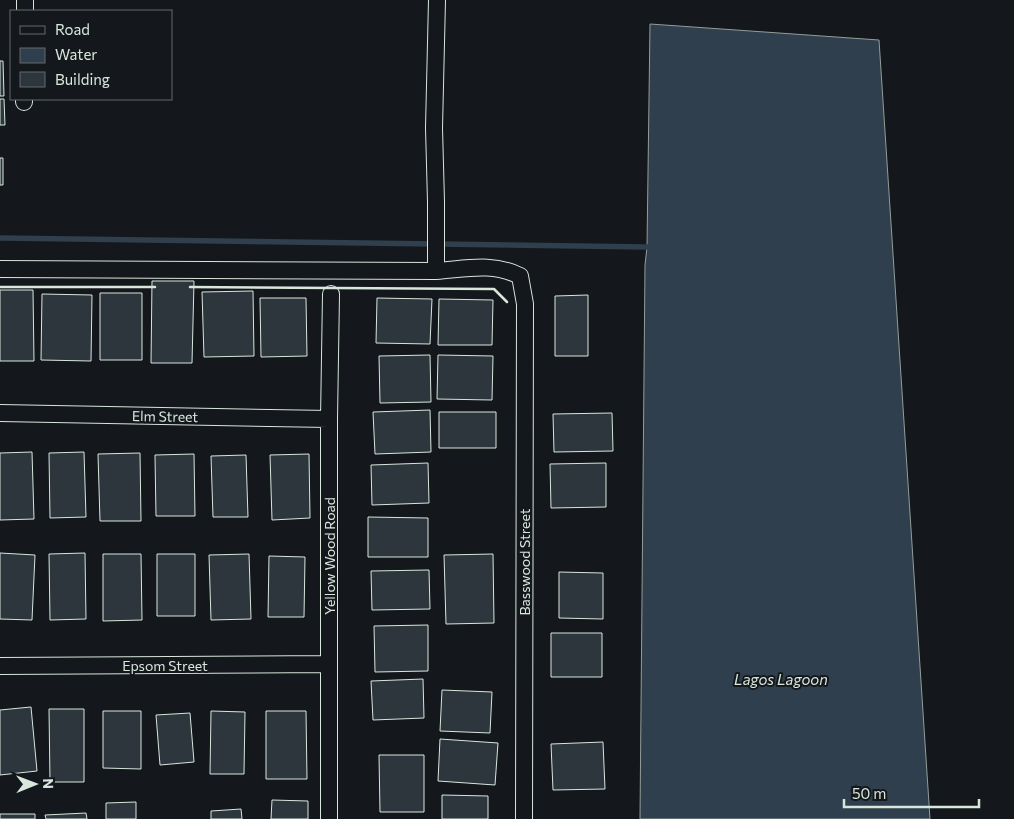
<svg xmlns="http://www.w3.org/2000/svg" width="1014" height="819" viewBox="0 0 1014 819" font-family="Commissioner,sans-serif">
<rect width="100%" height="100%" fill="#14181c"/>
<!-- water -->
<path fill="#2f3f4d" stroke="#939e99" d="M650,24L879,40L930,819H640L645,265L647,247Z"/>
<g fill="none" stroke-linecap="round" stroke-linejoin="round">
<!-- stream -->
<path stroke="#2f3f4d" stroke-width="5.5" d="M0,238L647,247"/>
</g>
<!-- building -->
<path fill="#2c363c" stroke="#d8e6dc" d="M0,61H3L4,96H0Z
M0,99H4L5,125H0Z
M0,158H3V185H0Z
M152,281H194L192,363H151Z
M0,290H33L34,361H0Z
M253,291L254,356L204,357L202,292Z
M100,293H142V360H100Z
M42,294L92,295L91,361L41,360Z
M588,295V356H555V296Z
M260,298H306L307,356L261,357Z
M377,298L432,299L430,344L376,343Z
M439,299L493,300L492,345H438Z
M430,355L431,402L380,403L379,356Z
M438,355L493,356L492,400L437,399Z
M430,410L431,452L375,454L373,412Z
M439,412H496V448H439Z
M612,413L613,451L554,452L553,414Z
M32,452L34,519L0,520V453Z
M84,452L86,517L50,518L49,453Z
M140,453L141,521H100L98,454Z
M194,454L195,516H156L155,455Z
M309,454L310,518L272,520L270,455Z
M246,455L248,517H213L211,456Z
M428,463L429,503L372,505L371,465Z
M606,463V507L551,508L550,464Z
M368,517L428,518V557H368Z
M0,553L35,555L32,620L0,619Z
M85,553L86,619L50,620L49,554Z
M103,554H141L142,620L103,621Z
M157,554H195V616H157Z
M249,554L251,619L211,620L209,555Z
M493,554L494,623L446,624L444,555Z
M269,556L305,557L304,617H268Z
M429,570L430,609L372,610L371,571Z
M559,572L603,573V619L559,618Z
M428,625V671L375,672L374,626Z
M551,633H602V677H551Z
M423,679L424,718L373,720L371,681Z
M442,690L492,692L490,733L440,731Z
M31,707L37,771L0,775V710Z
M49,709H84V782H50Z
M103,711H141V769L103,768Z
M211,711L245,712L244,774H210Z
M266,711H306L307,779H266Z
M190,713L194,762L160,765L156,715Z
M440,739L498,743L495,785L438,781Z
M603,742L605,789L553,790L551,744Z
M379,755H424V812H380Z
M442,795L488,796V819H442Z
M272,800L308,801V819H271Z
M136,802V819H106V803Z
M241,809L242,819H211V811Z
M86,813L87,819H46L45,815Z
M0,814H35V819H0Z"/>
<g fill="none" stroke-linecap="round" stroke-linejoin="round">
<!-- minor casing -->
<g stroke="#d8e6dc" stroke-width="18">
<path id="minor" d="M25,11V0
M24,102V99
M0,269L436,271C466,269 492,262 520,276L525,304L524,819
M436,271V202L434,128L437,0
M0,413L329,419
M0,666L329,664
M329,819V419L331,294"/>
</g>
<!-- minor -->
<use href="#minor" stroke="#14181c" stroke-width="16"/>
<!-- wall -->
<path stroke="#d8e6dc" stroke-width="2.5" d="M0,287H155
M190,287L494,289L507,302"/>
</g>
<g text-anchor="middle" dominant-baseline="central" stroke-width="4" stroke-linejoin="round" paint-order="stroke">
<!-- street labels -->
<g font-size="14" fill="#d8e6dc" stroke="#14181c">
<text transform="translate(165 416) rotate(1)">Elm Street</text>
<text transform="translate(329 556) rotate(-90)">Yellow Wood Road</text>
<text transform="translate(524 562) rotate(-90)">Basswood Street</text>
<text x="165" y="665">Epsom Street</text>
</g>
<!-- water labels -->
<g font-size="15" font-style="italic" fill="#d8e6dc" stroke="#14181c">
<text x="781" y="679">Lagos Lagoon</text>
</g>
</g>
<!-- legend -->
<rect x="10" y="10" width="162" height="90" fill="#14181c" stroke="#626a69"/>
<rect x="20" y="26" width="25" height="8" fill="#14181c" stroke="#626a69"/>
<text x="55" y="35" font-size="15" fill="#d8e6dc">Road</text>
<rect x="20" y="48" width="25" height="15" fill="#2f3f4d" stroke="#626a69"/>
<text x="55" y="60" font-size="15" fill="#d8e6dc">Water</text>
<rect x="20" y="72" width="25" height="15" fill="#2c363c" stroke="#626a69"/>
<text x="55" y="85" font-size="15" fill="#d8e6dc">Building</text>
<!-- north arrow -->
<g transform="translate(35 784) rotate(89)" stroke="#14181c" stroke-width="4" paint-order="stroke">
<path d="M0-4L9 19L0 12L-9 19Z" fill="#d8e6dc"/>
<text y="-8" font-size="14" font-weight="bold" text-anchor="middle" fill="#d8e6dc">N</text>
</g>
<!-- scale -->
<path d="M844 799v8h135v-8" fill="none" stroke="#d8e6dc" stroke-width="2.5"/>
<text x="852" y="799" font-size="15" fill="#d8e6dc" stroke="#14181c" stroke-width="4" paint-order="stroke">50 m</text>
</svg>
